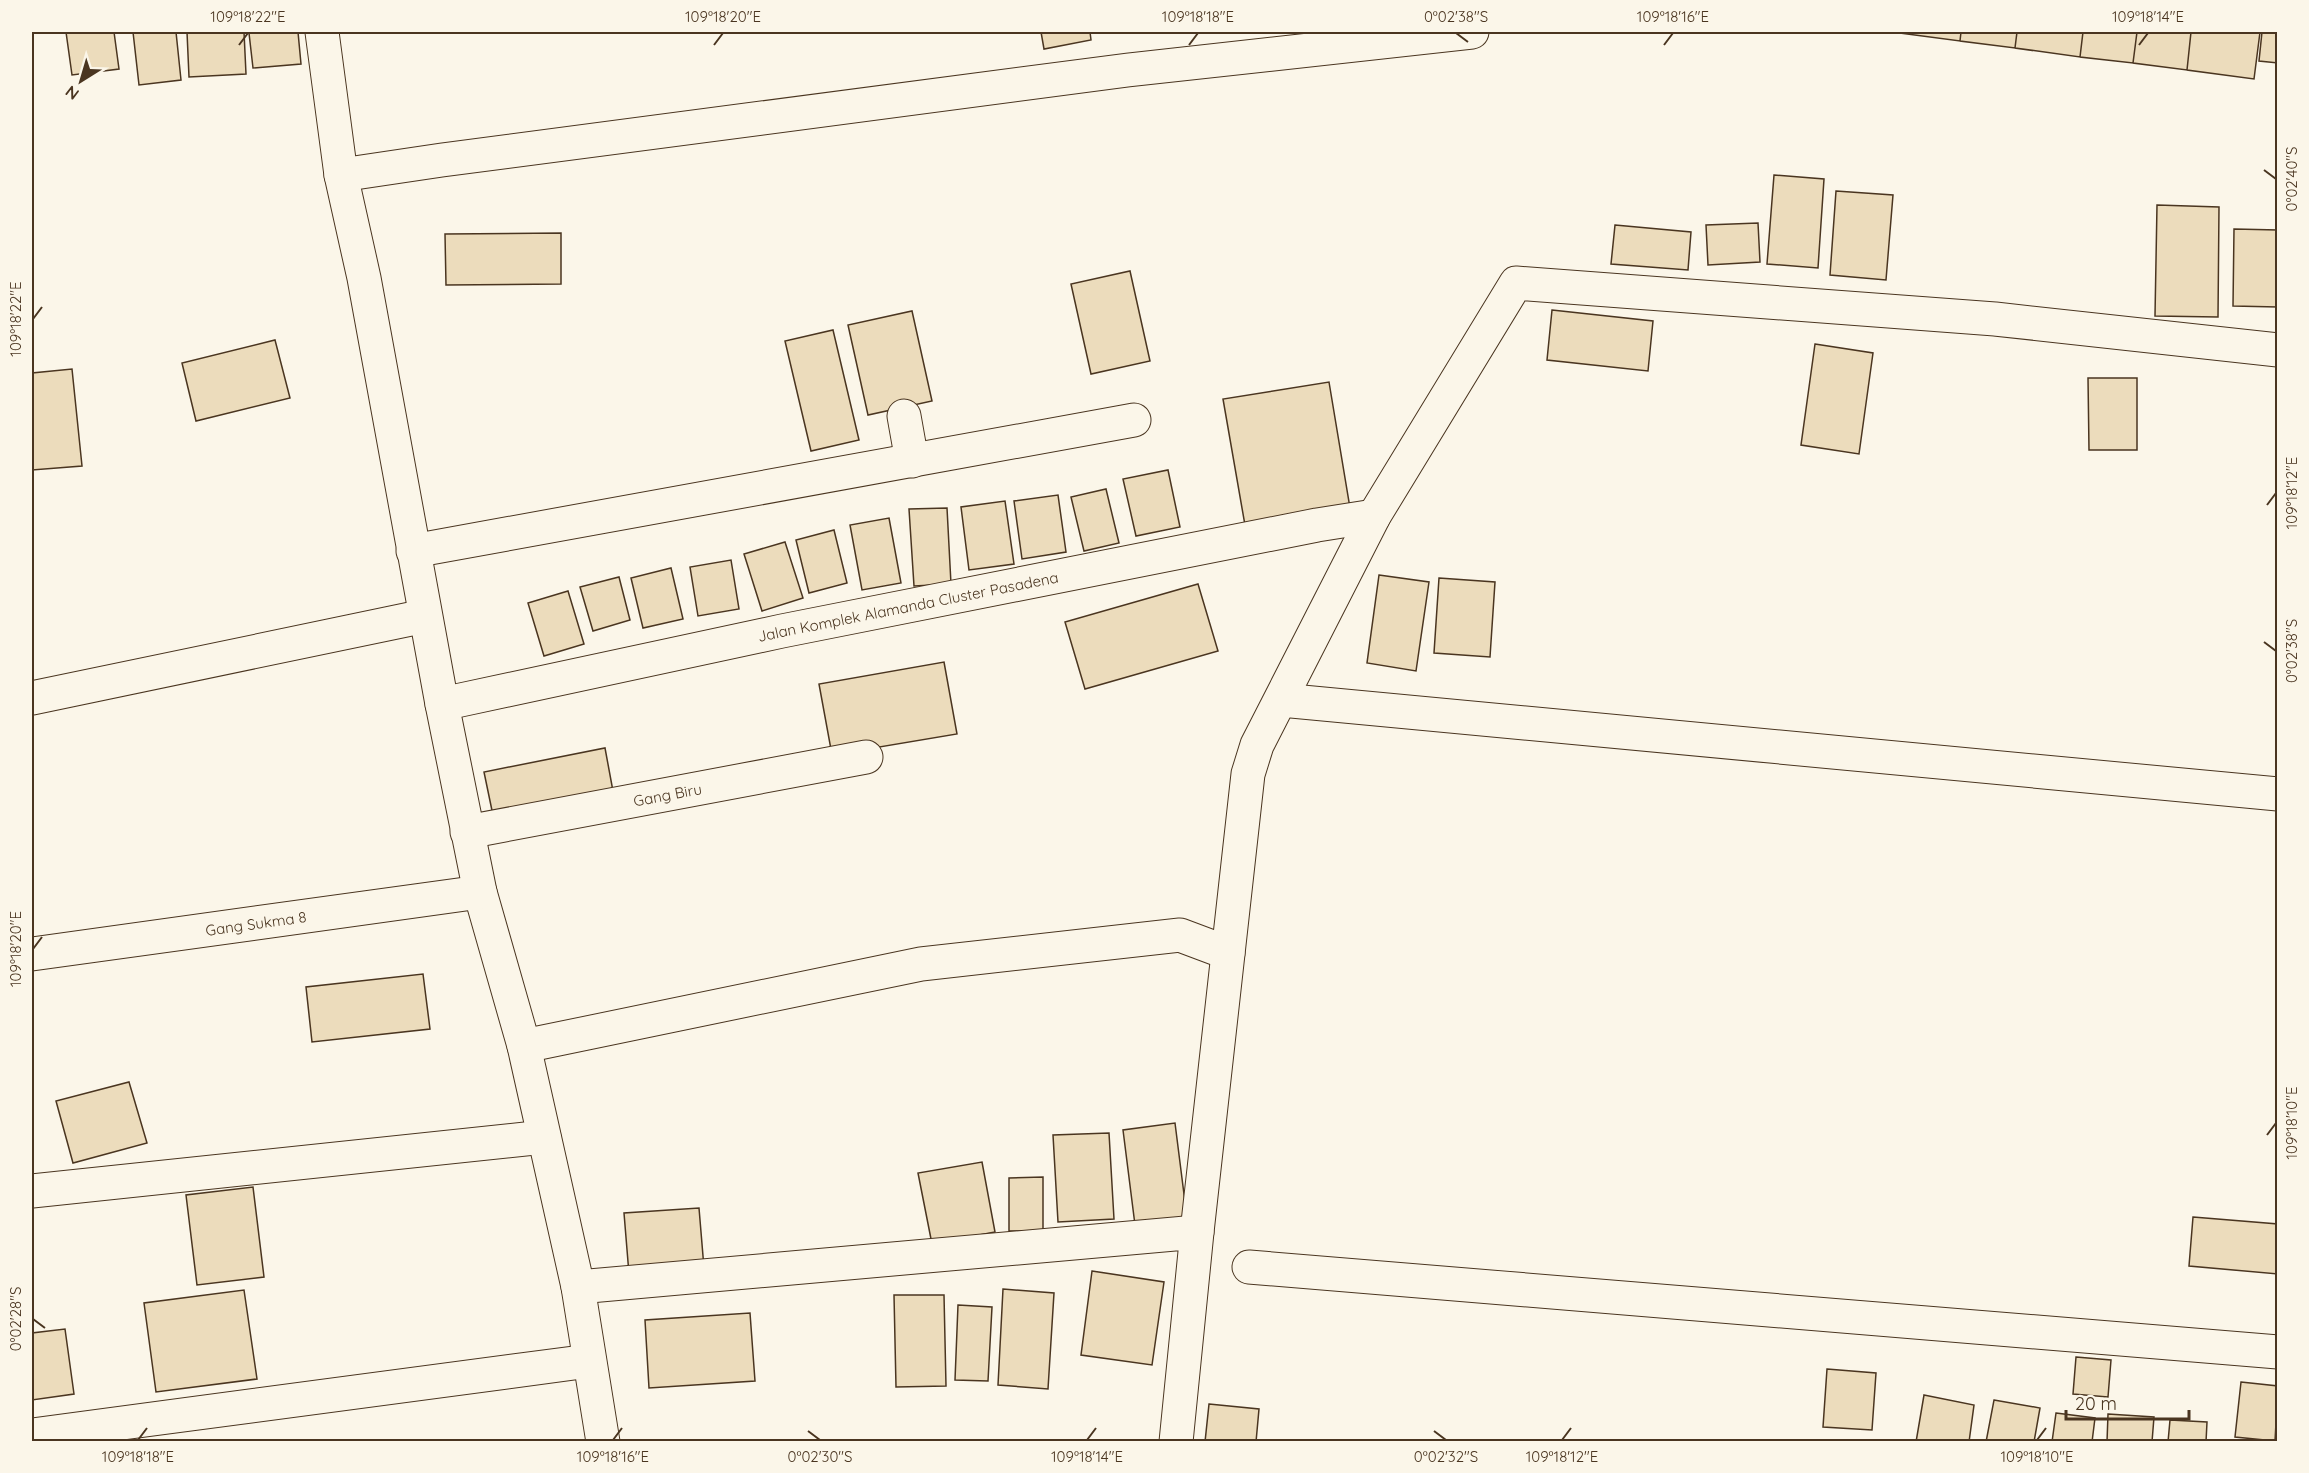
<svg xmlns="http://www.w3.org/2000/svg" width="2309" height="1473" viewBox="0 0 2309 1473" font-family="Quicksand,sans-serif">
<rect width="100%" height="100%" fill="#fbf6e9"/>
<!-- building -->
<path fill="#ecdcbc" stroke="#4a3520" stroke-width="1.5" d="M66,32H114L119,69L72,75Z
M133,32H176L181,80L139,85Z
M187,32H244L246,74L189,77Z
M264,32H298L301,64L253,68L249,33Z
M1041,32H1090L1091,40L1044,49Z
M1892,32H1961L1960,41Z
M1961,32H2017L2015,48L1960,41Z
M2017,32H2083L2080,57L2015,48Z
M2083,32H2137L2133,63L2080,57Z
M2137,32H2191L2187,70L2133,63Z
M2191,32H2260L2254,79L2187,70Z
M2262,32H2278V63L2259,61Z
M1774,175L1824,179L1818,268L1767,264Z
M1836,191L1893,195L1886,280L1830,275Z
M2157,205L2219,207L2218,317L2155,316Z
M1758,223L1760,262L1708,265L1706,225Z
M1615,225L1691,232L1688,270L1611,264Z
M2234,229L2278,230V307L2233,306Z
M561,233V284L446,285L445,234Z
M1130,271L1150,361L1091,374L1071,284Z
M1552,310L1653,321L1648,371L1547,360Z
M912,311L932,401L868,415L848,325Z
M833,330L859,440L811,451L785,341Z
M275,340L290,398L196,421L182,363Z
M1815,344L1873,353L1859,454L1801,445Z
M72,369L82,466L32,470V373Z
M2088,378H2137V450H2089Z
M1329,382L1351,514L1246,531L1223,399Z
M1168,470L1180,527L1136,536L1123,479Z
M1106,489L1119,543L1084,551L1071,497Z
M1058,495L1066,552L1022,559L1014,501Z
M1005,501L1014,564L969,570L961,507Z
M947,508L951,584L914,586L909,509Z
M889,518L901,583L862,590L850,525Z
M834,530L847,583L809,593L796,540Z
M785,542L803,598L762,611L744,554Z
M731,560L739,609L698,616L690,567Z
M671,568L683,619L643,628L631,578Z
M1379,575L1429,582L1416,671L1367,663Z
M619,577L630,620L593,631L580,587Z
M1439,578L1495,582L1490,657L1434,653Z
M1198,584L1218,651L1085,689L1065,622Z
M568,591L584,644L544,656L528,603Z
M944,662L957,734L832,755L819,684Z
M605,748L615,802L495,825L484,772Z
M423,974L430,1029L312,1042L306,987Z
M129,1082L147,1143L73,1163L56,1101Z
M1175,1123L1187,1218L1135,1225L1123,1130Z
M1109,1133L1114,1219L1058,1222L1053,1135Z
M982,1162L995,1232L932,1244L918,1173Z
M1043,1177V1231H1009V1178Z
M253,1187L264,1277L197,1285L186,1195Z
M699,1208L704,1268L629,1274L624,1213Z
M2193,1217L2278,1224V1274L2189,1266Z
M1092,1271L1164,1282L1152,1365L1081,1355Z
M1003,1289L1054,1293L1048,1389L998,1385Z
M244,1290L257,1379L156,1392L144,1303Z
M894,1295H944L946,1386L896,1387Z
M958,1305L992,1307L988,1381L955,1380Z
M750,1313L755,1381L649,1388L645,1320Z
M65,1329L74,1394L32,1400V1333Z
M2076,1357L2111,1360L2108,1397L2073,1394Z
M1827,1369L1876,1373L1872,1430L1823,1427Z
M2241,1382L2278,1386L2275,1441L2235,1437Z
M1924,1395L1974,1405L1969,1442H1916Z
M1994,1400L2040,1408L2034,1442H1986Z
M1209,1404L1259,1409L1256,1442H1205Z
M2056,1413L2095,1418L2092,1442H2052Z
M2108,1414L2154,1417L2152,1442H2107Z
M2170,1420L2207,1422L2206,1442H2168Z"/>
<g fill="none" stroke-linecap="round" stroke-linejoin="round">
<!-- minor casing -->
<g stroke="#4a3520" stroke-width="35">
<g id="minor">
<path d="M322,32L341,175L364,278L442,704L480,892L524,1046L578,1287L603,1442"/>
<path d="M341,175L442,160L1128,70L1472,32"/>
<path d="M904,416L912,461"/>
<path d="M413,551L1134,420"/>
<path d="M32,698L425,616"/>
<path d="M1281,700L2278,794"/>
<path id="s1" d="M442,704L782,631L1317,525L1374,516"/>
<path id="s2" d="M467,832L866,757"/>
<path id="s3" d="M32,954L480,892"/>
<path d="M524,1046L921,964L1180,935L1228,953"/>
<path d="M32,1191L544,1137"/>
<path d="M1197,1232L1248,774L1257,745L1374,516L1516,283L1995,319L2278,350"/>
<path d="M1249,1267L2278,1352"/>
<path d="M578,1287L1197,1232L1176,1442"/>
<path d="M32,1435L589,1361"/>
</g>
</g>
<!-- minor -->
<use href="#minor" stroke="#fbf6e9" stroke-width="33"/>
</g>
<!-- ticks -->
<path fill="none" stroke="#4a3520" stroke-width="2" d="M1456,33L1468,42M239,45L248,33M714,45L723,33M1189,45L1198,33M1664,45L1673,33M2139,45L2148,33M2264,170L2276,179M33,319L42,307M2267,505L2276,493M2264,642L2276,651M33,949L42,937M2267,1135L2276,1123M33,1319L45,1328M808,1431L820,1440M1434,1431L1446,1440M138,1440L147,1428M613,1440L622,1428M1087,1440L1096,1428M1562,1440L1571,1428M2037,1440L2046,1428"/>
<g text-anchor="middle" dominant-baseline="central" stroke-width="4.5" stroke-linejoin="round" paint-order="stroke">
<!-- street labels -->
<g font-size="15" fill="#4a3520" stroke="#fbf6e9">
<text stroke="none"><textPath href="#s1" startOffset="476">Jalan Komplek Alamanda Cluster Pasadena</textPath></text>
<text stroke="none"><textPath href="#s2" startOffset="204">Gang Biru</textPath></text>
<text stroke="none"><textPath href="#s3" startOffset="226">Gang Sukma 8</textPath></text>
</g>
</g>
<!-- border -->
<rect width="2309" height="1473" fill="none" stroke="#fbf6e9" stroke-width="66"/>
<!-- north arrow -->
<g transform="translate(81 81) rotate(217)" stroke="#fbf6e9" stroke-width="4.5" paint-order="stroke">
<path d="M0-4.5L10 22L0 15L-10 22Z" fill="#4a3520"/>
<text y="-9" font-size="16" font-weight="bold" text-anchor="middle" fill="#4a3520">N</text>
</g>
<!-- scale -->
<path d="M2066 1410v9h123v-9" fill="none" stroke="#4a3520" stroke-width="3"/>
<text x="2075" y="1410" font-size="18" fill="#4a3520" stroke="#fbf6e9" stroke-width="4.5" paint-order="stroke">20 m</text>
<rect x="33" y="33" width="2243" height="1407" fill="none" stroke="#4a3520" stroke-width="2"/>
<g font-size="15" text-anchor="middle" fill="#4a3520">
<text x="248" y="22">109°18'22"E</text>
<text x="723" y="22">109°18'20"E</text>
<text x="1198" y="22">109°18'18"E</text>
<text x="1456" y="22">0°02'38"S</text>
<text x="1673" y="22">109°18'16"E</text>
<text x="2148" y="22">109°18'14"E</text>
<text transform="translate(2292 179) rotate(-90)" y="5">0°02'40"S</text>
<text transform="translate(16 319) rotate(-90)" y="5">109°18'22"E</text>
<text transform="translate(2292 493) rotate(-90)" y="5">109°18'12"E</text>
<text transform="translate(2292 651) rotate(-90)" y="5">0°02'38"S</text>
<text transform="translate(16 949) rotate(-90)" y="5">109°18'20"E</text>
<text transform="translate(2292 1123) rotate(-90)" y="5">109°18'10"E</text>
<text transform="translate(16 1319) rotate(-90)" y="5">0°02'28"S</text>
<text x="138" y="1462">109°18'18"E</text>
<text x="613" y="1462">109°18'16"E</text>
<text x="820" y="1462">0°02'30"S</text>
<text x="1087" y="1462">109°18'14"E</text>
<text x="1446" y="1462">0°02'32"S</text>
<text x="1562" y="1462">109°18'12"E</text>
<text x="2037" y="1462">109°18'10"E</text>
</g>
</svg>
